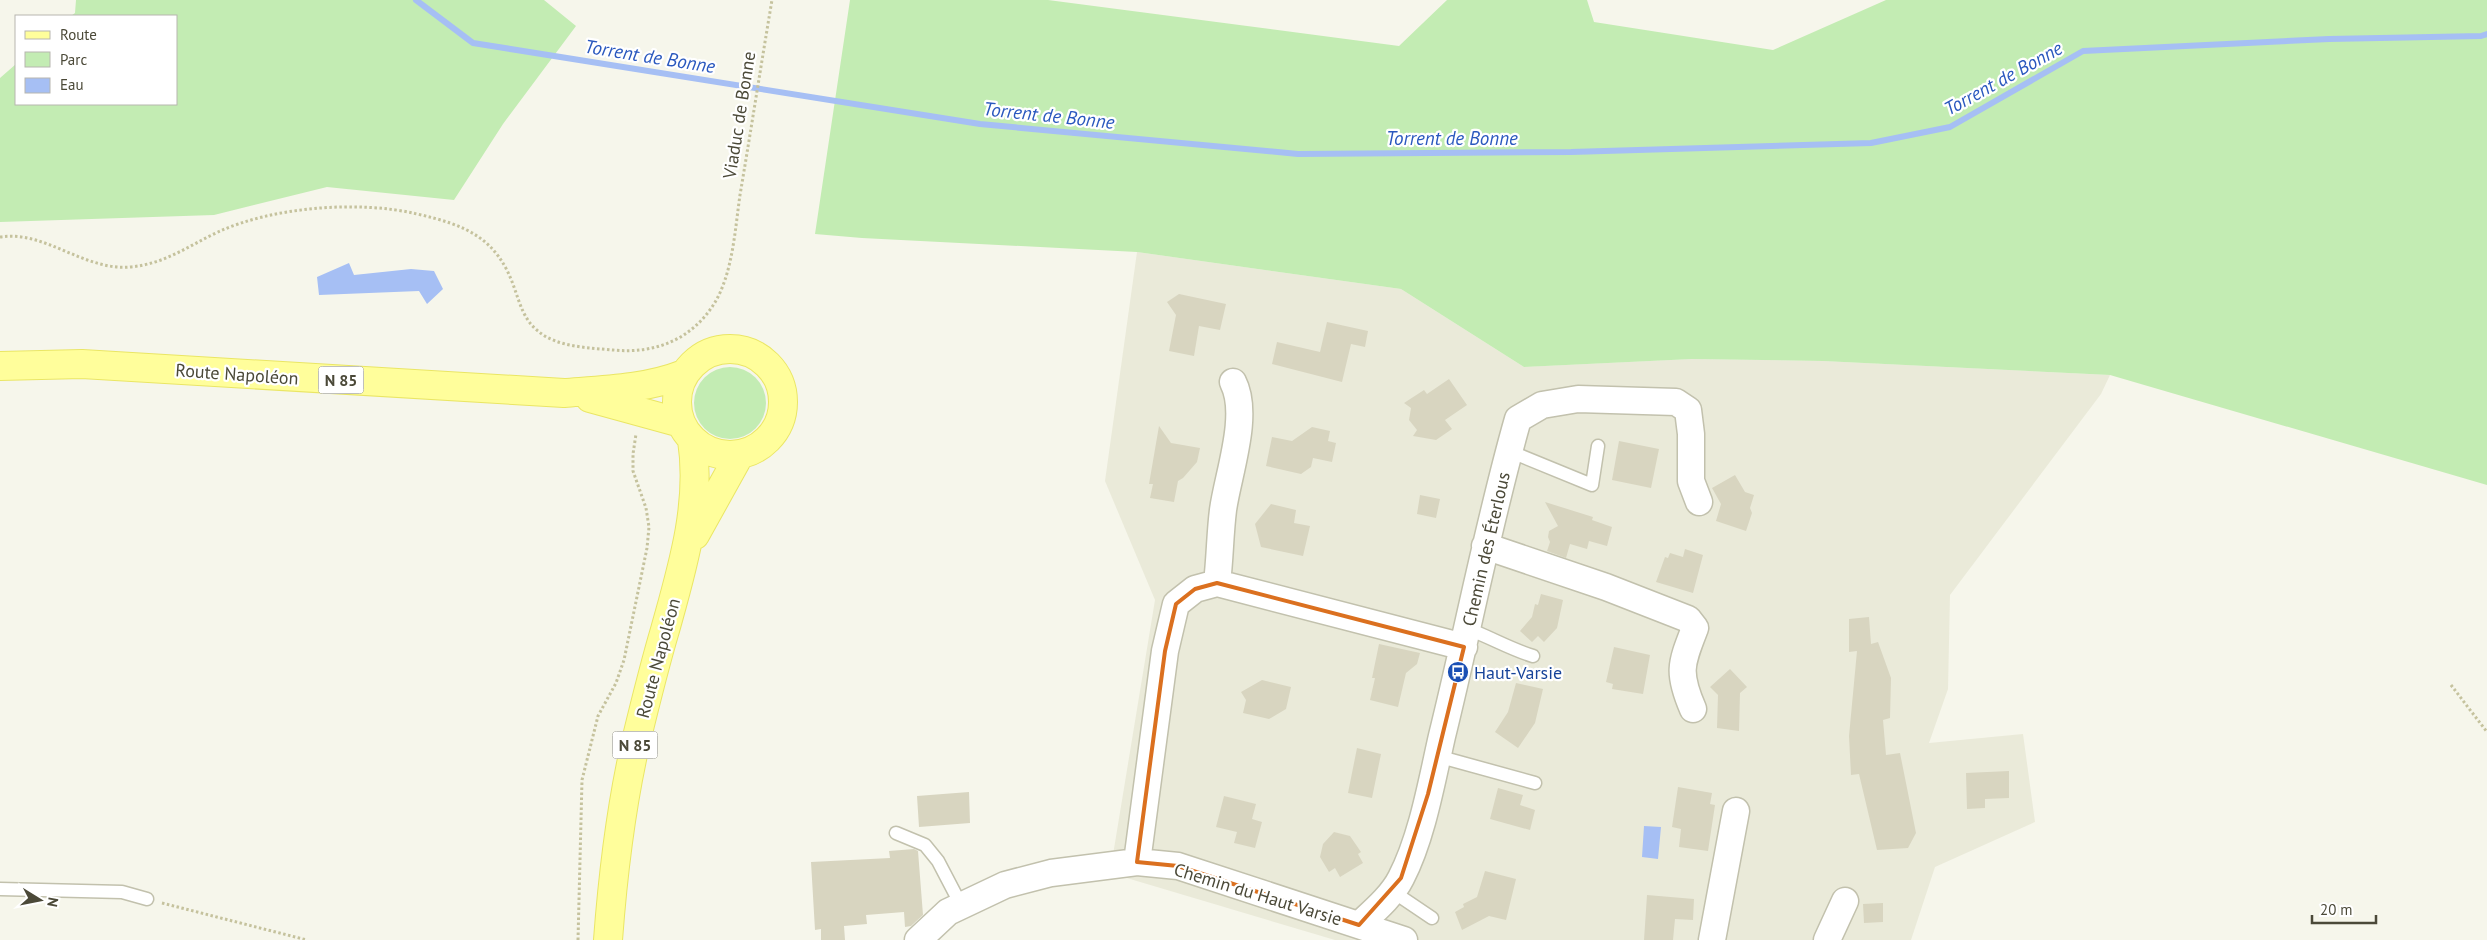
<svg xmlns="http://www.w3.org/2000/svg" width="2487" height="940" viewBox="0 0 2487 940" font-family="'PT Sans',sans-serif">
<rect width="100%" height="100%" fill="#f6f6eb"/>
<!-- residential -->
<path fill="#eaead9" d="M1137,252L1401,289L1524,367L1692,359L1823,361L2110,375L2101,394L1950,595L1948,689L1929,743L2023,734L2035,822L1935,867L1911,940H1335L1110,873L1155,600L1105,481Z"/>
<!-- green -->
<path fill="#c3ecb3" d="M76,0H544L576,26L503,124L454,200L327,187L214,215L0,222V78L16,64V104H176V16H71L75,13Z
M850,0H1048L1399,46L1447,0H1587L1594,22L1773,50L1886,0H2487V485L2110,375L1823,361L1692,359L1524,367L1401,289L1137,252L862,238L815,234Z
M694 403a36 36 0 1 1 72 0a36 36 0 1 1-72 0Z"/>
<!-- water -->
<path fill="#a6bff4" d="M349,263L354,275L411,269L434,271L443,289L427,304L419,291L319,295L317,277Z
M1644,826L1661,827L1658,859L1642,857Z"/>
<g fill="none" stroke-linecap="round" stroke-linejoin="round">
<!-- stream -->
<path stroke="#a6bff4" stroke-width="6" d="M416,0L473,43L980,124L1298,154L1571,152L1871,143L1950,127L2083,51L2329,39L2481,36L2487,34"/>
</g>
<!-- building -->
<path fill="#d8d5c0" d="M1179,294L1226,304L1220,330L1199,326L1194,356L1169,351L1176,315L1167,302Z
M1327,322L1368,331L1365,347L1351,344L1342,382L1272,364L1277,342L1320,352Z
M1449,379L1467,405L1445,420L1452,429L1436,440L1413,436L1417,430L1409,420L1411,408L1404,403L1424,390L1427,394Z
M1159,426L1171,443L1200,448L1197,462L1183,478L1178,481L1174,502L1150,498L1153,484H1149Z
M1312,427L1330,431L1328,441L1336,443L1332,462L1313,458L1311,467L1301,474L1266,466L1272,437L1292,441Z
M1619,441L1659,449L1651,488L1612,480Z
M1735,475L1745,492L1754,495L1750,508L1752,513L1746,531L1716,521L1721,504L1712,488Z
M1420,495L1440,499L1436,518L1417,514Z
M1545,502L1593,517L1592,520L1612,527L1607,546L1589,541L1587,549L1570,544L1566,558L1547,551L1550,542L1548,537L1549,531L1558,526Z
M1271,504L1296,510L1294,523L1310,526L1303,556L1261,547L1255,524Z
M1685,549L1703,555L1693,593L1656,582L1665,557L1668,558L1670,553L1683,557Z
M1541,594L1563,600L1557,628L1544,642L1538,636L1532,642L1520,631L1532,617L1535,604L1538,605Z
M1869,617L1871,644L1878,642L1891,678L1890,718L1883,720L1886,755L1900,753L1916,833L1908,848L1877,850L1859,774L1851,775L1849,736L1857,651L1849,652V619Z
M1379,644L1420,653L1417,664L1406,673L1398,707L1370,700L1375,678H1372Z
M1614,647L1650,655L1643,694L1612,689L1613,684L1606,682Z
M1730,669L1747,687L1740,693L1739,731L1717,728L1718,695L1710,687Z
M1262,680L1291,687L1286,709L1269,719L1243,713L1246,700L1241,692Z
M1516,683L1543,689L1535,723L1518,748L1495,732L1508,712Z
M1357,748L1381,754L1372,798L1348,793Z
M2009,771V798L1985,799V808L1967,809L1966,773Z
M1678,787L1712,793L1710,804L1715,805L1708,851L1679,847L1681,829L1672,827Z
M1498,788L1523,795L1520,805L1535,810L1530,830L1490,819Z
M969,792L970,823L919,827L917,796Z
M1224,796L1256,804L1252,819L1262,822L1255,848L1234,843L1237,832L1216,827Z
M1334,832L1350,836L1361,852L1358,854L1363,863L1340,877L1335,868L1329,872L1320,857L1323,844Z
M914,849L918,851L923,915L911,926L905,927L904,912L866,915L867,924L844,926L845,940H821V929L815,930L811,862L890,858L889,851Z
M1485,871L1516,879L1506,920L1489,916L1462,930L1455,912L1464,907L1463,904L1477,897Z
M1647,895L1694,899L1693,920L1675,919L1673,940H1644Z
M1883,903V922L1864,923L1863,904Z"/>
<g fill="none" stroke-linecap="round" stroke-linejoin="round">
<!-- lane casing -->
<g stroke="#c2c1ad" stroke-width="15">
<path id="lane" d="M1509,451L1592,485L1598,446
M1468,629C1490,637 1510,649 1533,656
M1437,756L1535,783
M896,833L925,845L938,861L961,905
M0,889L122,892L147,899
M1392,891L1432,918"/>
</g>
<!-- street casing -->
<g stroke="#c2c1ad" stroke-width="29">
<path id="street" d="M1485,546L1606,587L1688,619L1695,628C1681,664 1677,672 1693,709
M1217,583C1220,558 1220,534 1223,510C1228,474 1250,415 1233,382
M1137,862L1165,651L1176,604L1195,589L1217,583L1464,647
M1359,925C1374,911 1392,896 1401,878C1422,838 1432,780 1442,736C1468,631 1488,524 1518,419L1542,405L1578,399L1676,402L1688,410L1691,434V481L1699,502
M918,940L948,912L1005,885L1051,873L1137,862L1178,866L1404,940
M1712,940L1736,811
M1827,940L1845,901"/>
</g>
<!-- primary casing -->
<g stroke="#eae665" stroke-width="30">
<path id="primary" d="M677 402a53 53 0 1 1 106 0a53 53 0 1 1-106 0Z
M0,366L82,364L564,393C604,390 646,389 684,374
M590,398L681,423
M695,535L740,454
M608,940C613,873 621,806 636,741C645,704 654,667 665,630C682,569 702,504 692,440"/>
</g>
<!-- path -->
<path stroke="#c5c29d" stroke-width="3" stroke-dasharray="2.5 2.5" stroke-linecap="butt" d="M0,237C45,230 84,271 130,267C165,264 188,246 218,232C272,207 359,200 417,214C466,225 497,238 514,287C520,304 524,320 538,331C556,347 590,348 613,350C655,354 691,340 714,304C733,273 735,229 740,195C751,130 761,65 772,0
M2451,685L2487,732
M162,903L307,940
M578,940L582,780L598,716L616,683L624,660L647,548L649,527L646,508L633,471V454L636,434"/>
<!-- lane -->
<use href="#lane" stroke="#fff" stroke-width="12"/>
<!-- street -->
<use href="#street" stroke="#fff" stroke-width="26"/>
<!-- primary -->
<use href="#primary" stroke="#fffe9b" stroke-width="28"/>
</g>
<!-- marked area -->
<path fill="none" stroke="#db701f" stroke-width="4" stroke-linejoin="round" d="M1217,583L1464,647L1428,794L1401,878L1359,925L1178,866L1137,862L1165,651L1176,604L1195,589Z"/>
<!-- icons -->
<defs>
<g id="bus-disc" transform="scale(1.125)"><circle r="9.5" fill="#1a4fb4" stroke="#fff"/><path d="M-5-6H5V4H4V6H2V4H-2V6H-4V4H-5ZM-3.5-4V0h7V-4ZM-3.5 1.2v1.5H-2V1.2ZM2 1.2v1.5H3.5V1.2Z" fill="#fff"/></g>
</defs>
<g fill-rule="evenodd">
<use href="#bus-disc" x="1458" y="672"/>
</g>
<g text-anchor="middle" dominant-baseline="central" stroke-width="4.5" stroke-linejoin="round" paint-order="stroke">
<!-- shield labels -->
<g fill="#fff" stroke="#818074" stroke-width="1">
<rect x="318.5" y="366.5" width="45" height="27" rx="4"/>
<rect x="612.5" y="731.5" width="45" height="27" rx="4"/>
</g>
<g font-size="16" font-weight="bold" fill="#4b4938">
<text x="341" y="380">N 85</text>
<text x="635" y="745">N 85</text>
</g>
<!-- street labels -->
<g font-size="18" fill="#4b4938" stroke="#fff">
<text transform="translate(739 115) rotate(-81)">Viaduc de Bonne</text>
<text transform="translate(237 374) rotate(4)">Route Napoléon</text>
<text transform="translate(1486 549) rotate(-77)">Chemin des Éterlous</text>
<text transform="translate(658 658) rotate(-75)">Route Napoléon</text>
<text transform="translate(1258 894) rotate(17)">Chemin du Haut Varsie</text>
</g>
<!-- transit labels -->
<g font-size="18" fill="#164399" stroke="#fff" text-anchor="start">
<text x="1474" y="672">Haut-Varsie</text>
</g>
<!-- water labels -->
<g font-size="19" font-style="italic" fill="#2a58be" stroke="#fff">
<text transform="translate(650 56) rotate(9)">Torrent de Bonne</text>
<text transform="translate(2003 78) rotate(-29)">Torrent de Bonne</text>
<text transform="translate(1049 115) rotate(6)">Torrent de Bonne</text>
<text x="1452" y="138">Torrent de Bonne</text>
</g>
</g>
<!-- legend -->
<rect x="15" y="15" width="162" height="90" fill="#ffffff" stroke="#b7b6af"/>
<rect x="25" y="31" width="25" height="8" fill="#fffe9b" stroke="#b7b6af"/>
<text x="60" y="40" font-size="15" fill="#4b4938">Route</text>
<rect x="25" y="52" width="25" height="15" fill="#c3ecb3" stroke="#b7b6af"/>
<text x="60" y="65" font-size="15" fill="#4b4938">Parc</text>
<rect x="25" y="78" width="25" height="15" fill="#a6bff4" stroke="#b7b6af"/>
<text x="60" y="90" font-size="15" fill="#4b4938">Eau</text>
<!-- north arrow -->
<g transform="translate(40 900) rotate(100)" stroke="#ffffff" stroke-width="4" paint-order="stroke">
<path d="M0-4L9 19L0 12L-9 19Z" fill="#4b4938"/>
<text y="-8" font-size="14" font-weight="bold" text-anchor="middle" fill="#4b4938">N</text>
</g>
<!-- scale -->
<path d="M2312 915v8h64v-8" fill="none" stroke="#4b4938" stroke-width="2.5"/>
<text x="2320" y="915" font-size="15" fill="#4b4938" stroke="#ffffff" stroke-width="4" paint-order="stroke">20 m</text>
</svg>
